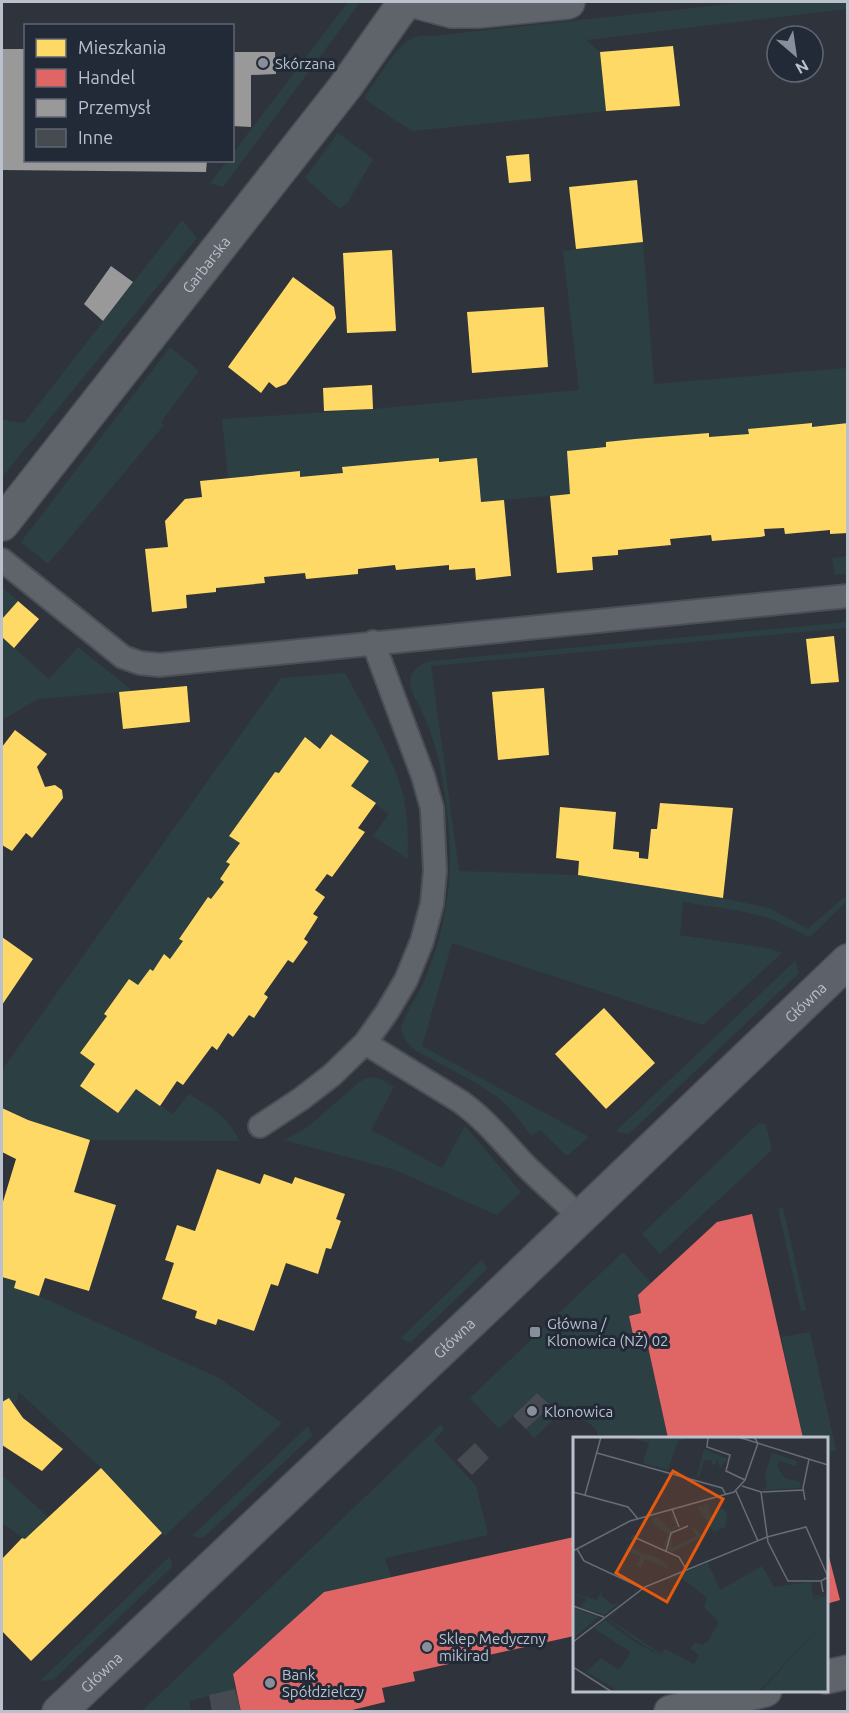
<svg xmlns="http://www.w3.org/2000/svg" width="849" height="1713" viewBox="0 0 849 1713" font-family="Ubuntu,sans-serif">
<rect width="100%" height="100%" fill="#2f343c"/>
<!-- green -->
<path fill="#2c3f43" d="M348,2H359L356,8L223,187L210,183L227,161L232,160L233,153Z
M748,2H847V9L586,40L600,52L606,111L413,131L396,121L364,98C375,83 394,49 409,40C416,35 423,35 432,36Z
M338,133L373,159L348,202L340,209L305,178Z
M182,220L197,238L2,477V420L24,423Z
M643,242L654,384L847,368V423L812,427L811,423L749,429V434L709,437L708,433L606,442V447L567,451L570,494L481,502L477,458L300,477V472L228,478L222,419L373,409L579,390L563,251Z
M170,347L199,371L161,422L164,425L48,564L21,542Z
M847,556V574L835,575L832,558Z
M2,587L18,601L2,619Z
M847,622V628L431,666L459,871L578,875L723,898L769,908L808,929L844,897L847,901L810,937L769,918L735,910L683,902L680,935L772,949L782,953L703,1025L452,943L422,1046L589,1137L567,1156L540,1130L531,1136C522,1124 513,1110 501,1100C475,1080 443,1066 415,1050C407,1043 403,1038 401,1028C406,1011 418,996 425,979C441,941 451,896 450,854C450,828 446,802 442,777C439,756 432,735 424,716C420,705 410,693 410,682C411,670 421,663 431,661Z
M2,637L49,679L78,647L133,691L38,699L2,720Z
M345,673C366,713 393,754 404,799C408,819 408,839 408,859L373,836L389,814L351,786L369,761L331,734L320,749L304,738L279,773L275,772L230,836L240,843L226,861L230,864L220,879L224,882L211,899L208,897L179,938L183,941L170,959L164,955L153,971L149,970L138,985L129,979L104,1013L107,1016L80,1053L95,1064L80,1086L117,1113L136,1089L173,1114L189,1094C211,1108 228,1115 239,1141L90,1140L28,1120L2,1108V1070L281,678Z
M795,961L799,973L629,1134L615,1132Z
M370,1077L381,1079L394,1087L371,1130L442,1168L465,1126L521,1192L497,1215L395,1170L288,1141L282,1142L309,1126L357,1084L364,1079Z
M759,1123L766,1125L772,1150L660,1254L642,1234Z
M783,1207L806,1310L801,1311L778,1209Z
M623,1252L651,1283L638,1295L641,1313L629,1316L635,1344L647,1342L668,1438H598L596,1429L568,1406L534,1438L526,1429L550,1406L538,1393L499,1429L470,1398Z
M482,1259L487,1269L410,1343L401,1338Z
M2,1277L16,1281L15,1288L39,1296L219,1378L282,1423L165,1536L101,1468L19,1392L15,1406L9,1398L2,1402Z
M810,1332L836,1450L827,1452L826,1438H803L781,1337Z
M441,1424L444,1430L434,1440L476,1486L488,1535L385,1558L391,1577L324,1592L233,1674L235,1689L189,1701L191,1711L141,1712Z
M308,1426L312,1436L203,1538L192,1536Z
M2,1475L48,1517L25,1539L2,1523Z
M170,1556L172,1567L53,1680L40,1681Z"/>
<!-- homes -->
<path fill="#ffd966" d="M673,46L680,106L606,111L600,52Z
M529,154L531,181L509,183L506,156Z
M637,180L643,242L576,249L569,187Z
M392,250L396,331L347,333L343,253Z
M293,277L334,307L336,318L286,384L276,388L269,382L261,393L228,367Z
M544,307L548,367L472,373L467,312Z
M372,385L373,409L324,411L323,388Z
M812,423V427L848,423V533L830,534V530L785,534L784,528L764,529L765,536L760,537L712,541L711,535L670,539L671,545L618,550V555L592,557L593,570L557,573L550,496L570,494L567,451L606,447V442L635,439L709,433V437L749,434L748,429Z
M439,458V462L477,458L481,502L504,500L511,576L476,580L475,568L449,570V565L396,570L395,565L358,569V574L306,579L305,573L264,577L265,583L216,588V592L186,595L187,608L152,612L145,549L168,547L165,521L185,499L202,497L200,481L300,471V477L343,473L342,467Z
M18,601L39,619L14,648L2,637V619Z
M834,636L839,682L811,684L806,639Z
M187,686L190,722L123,729L119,692Z
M544,688L549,755L498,760L492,692Z
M15,730L47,754L37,767L45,787L55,785L62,790L63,798L32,838L26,833L12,851L2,845V747Z
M331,734L369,761L351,786L376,803L358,828L365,832L332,877L327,874L315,890L325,897L313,914L318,917L304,939L308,942L293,963L288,960L264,994L268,997L254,1018L249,1015L233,1037L228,1033L217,1050L212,1046L183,1085L177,1081L160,1106L136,1089L118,1113L80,1086L95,1064L80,1053L107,1016L104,1014L129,979L138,985L150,969L153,971L164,954L170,959L183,941L179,939L208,897L211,899L224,882L220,879L230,864L226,862L240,843L229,836L275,772L279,773L305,737L320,749Z
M660,803L733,808L723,898L578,875L579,861L556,858L560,807L616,812L613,849L639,852V858L648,859L651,829H657Z
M2,937L33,959L2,1005Z
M604,1008L655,1063L606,1109L555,1054Z
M2,1108L28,1120L90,1140L74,1192L116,1205L89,1291L45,1278L39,1296L14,1288L16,1281L2,1277V1205L16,1159L2,1152Z
M217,1169L260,1184L264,1174L292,1184L295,1177L345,1194L336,1219L341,1221L331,1249L326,1248L318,1274L286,1263L278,1286L271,1284L254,1331L218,1319L216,1325L195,1318L197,1311L162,1299L174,1263L165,1260L177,1225L195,1231Z
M9,1398L23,1418L63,1449L42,1471L2,1445V1402Z
M101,1468L162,1533L31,1661L2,1631V1559L22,1538L25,1539Z"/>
<!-- shops -->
<path fill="#e06666" d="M752,1214L803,1438H668L647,1342L635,1344L629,1316L641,1313L638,1295L717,1222Z
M574,1537V1636L413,1672L415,1681L382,1688L385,1702L344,1712H241L233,1674L324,1592Z
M826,1545L840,1600L826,1604Z"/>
<!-- industry -->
<path fill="#999" d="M2,49H26V160H207L206,172L2,170Z
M232,52H275L276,74L251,75V127L232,126Z
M111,266L133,282L103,321L84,304Z"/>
<!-- building -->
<path fill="#464a51" d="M537,1393L551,1406L526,1429L513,1416Z
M475,1443L489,1458L472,1475L457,1460Z
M235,1689L241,1712H212L209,1695Z"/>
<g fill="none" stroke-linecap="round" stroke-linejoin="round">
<!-- lane casing -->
<g stroke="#4b4f55" stroke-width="26">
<path id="lane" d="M2,560L123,657L140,663L159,665L848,596
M365,1043L461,1102C486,1120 504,1143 525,1165C543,1183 562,1199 580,1217
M260,1126L301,1099L332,1075L365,1043L387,1012L406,980L422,941L432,904L435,871L432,808L423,776L373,642"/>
</g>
<!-- street casing -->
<g stroke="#4b4f55" stroke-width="36">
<g id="street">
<path d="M418,2L452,11H479L568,2"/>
<path id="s1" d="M2,524L345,87L405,2"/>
<path d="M826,1677L848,1672"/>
<path d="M671,1712L765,1690"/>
</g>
</g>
<!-- secondary casing -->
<g stroke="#4b4f55" stroke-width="36">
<g id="secondary">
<path id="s2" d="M59,1712L497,1297L848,961"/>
</g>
</g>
<!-- lane -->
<use href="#lane" stroke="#5f636a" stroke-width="22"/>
<!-- street -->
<use href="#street" stroke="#5f636a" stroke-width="33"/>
<!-- secondary -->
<use href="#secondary" stroke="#5d6169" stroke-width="33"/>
</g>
<!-- markers -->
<g fill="#898f9a" stroke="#222a38" stroke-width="2">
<circle cx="263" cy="63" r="6"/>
<rect x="529" y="1326" width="12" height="12" rx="3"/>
<circle cx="532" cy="1411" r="6"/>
<circle cx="427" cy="1647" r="6"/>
<circle cx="270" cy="1683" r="6"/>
</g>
<g text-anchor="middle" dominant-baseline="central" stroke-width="6" stroke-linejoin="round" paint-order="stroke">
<!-- poi labels -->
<g font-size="15" fill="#bac0cc" stroke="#222a38" text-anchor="start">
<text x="275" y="63">Skórzana</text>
<text x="547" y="1323">Główna /<tspan x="547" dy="17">Klonowica (NŻ) 02</tspan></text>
<text x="544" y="1411">Klonowica</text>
<text x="439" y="1638">Sklep Medyczny<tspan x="439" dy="17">mikirad</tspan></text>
<text x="282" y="1674">Bank<tspan x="282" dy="17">Spółdzielczy</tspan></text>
</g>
<!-- street labels -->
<g font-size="15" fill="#bac0cc" stroke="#222a38">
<text stroke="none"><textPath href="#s1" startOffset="330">Garbarska</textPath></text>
<text stroke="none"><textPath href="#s2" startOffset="1030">Główna</textPath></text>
<text stroke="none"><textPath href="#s2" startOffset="544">Główna</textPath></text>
<text stroke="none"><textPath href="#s2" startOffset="58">Główna</textPath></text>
</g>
</g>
<!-- overview -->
<g transform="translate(573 1437)">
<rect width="255" height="255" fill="#2f343c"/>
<path d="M52,0H105L113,2L105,4L95,33L70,26L76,6ZM131,12L155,22L147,31L144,22L142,28L138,27L140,24L131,23L126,40L116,39H124ZM199,16L224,24L223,29L206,24L204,29L211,41L228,45L227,51L188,53L194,50L192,37ZM135,67L139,80H143V72L150,71L154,78L152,90L141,95L124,70ZM96,77L100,79L104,90L91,111L63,99L62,104L57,102L59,97L90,110L95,97L73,83L83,88L78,82L85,80L98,93L103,88ZM117,88L131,99L99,115L95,113L98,100L100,110L123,99ZM55,107L70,117L81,119L96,128L94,132L72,122L68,131L63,129L67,120L52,113ZM135,126L147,153L189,129L201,150L238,145L240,160L255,155L239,163L255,158V255H187L252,184L185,255H47L13,235L28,221L46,233L58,215L20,191L32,183L62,205L95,223L61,202L35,182L52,166L36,182L88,217L92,212L121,227L126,218L118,212L122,205L129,208L135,204L146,185L131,170L134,161L106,139L90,144ZM30,151L28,159L40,168L48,164L32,178L7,170L14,162L0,156L24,163ZM0,171L25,180L1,201L0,200Z" fill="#2c3f43"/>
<path fill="none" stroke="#676c76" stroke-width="1.5" d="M135,0L134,10L157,18L153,34L172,43M165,0L255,28M24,16L149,51L153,58M169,49L188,55L230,53M163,54L185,104M0,55L55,70L65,82M188,55L195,105L215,144H248M12,58L28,0M232,63L230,51L236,22M99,72L106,90M63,101L106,120L113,132M4,112L11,124L69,151M0,114L57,84L161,55L172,43L185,6L181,0M93,114L98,96L115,89M250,155L248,144L255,140M0,169L31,180M0,205L72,150L194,100L233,90L255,140M0,230L39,255"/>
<path fill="#e8590c" fill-opacity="0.15" stroke="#e8590c" stroke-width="3" d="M100,34L150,62L94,165L43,136Z"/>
<rect width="255" height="255" fill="none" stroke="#bac0cc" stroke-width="3"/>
</g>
<!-- border -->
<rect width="849" height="1713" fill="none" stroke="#bac0cc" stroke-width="6"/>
<!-- legend -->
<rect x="24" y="24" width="210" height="138" fill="#222a38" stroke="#5f6673" stroke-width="1.5"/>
<rect x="36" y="39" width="30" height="18" fill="#ffd966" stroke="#5f6673" stroke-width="1.5"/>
<text x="78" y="54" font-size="18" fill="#bac0cc">Mieszkania</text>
<rect x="36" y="69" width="30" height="18" fill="#e06666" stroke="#5f6673" stroke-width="1.5"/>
<text x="78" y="84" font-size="18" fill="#bac0cc">Handel</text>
<rect x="36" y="99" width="30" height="18" fill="#999999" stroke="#5f6673" stroke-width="1.5"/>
<text x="78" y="114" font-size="18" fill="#bac0cc">Przemysł</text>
<rect x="36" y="129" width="30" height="18" fill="#464a51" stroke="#5f6673" stroke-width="1.5"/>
<text x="78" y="144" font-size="18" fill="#bac0cc">Inne</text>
<!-- north arrow -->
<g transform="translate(795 54) rotate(151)"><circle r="28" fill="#222a38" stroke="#5f6673" stroke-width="1.5"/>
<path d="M0-4.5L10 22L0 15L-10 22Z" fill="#898f9a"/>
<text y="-9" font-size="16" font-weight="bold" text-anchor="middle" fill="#bac0cc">N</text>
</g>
</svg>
